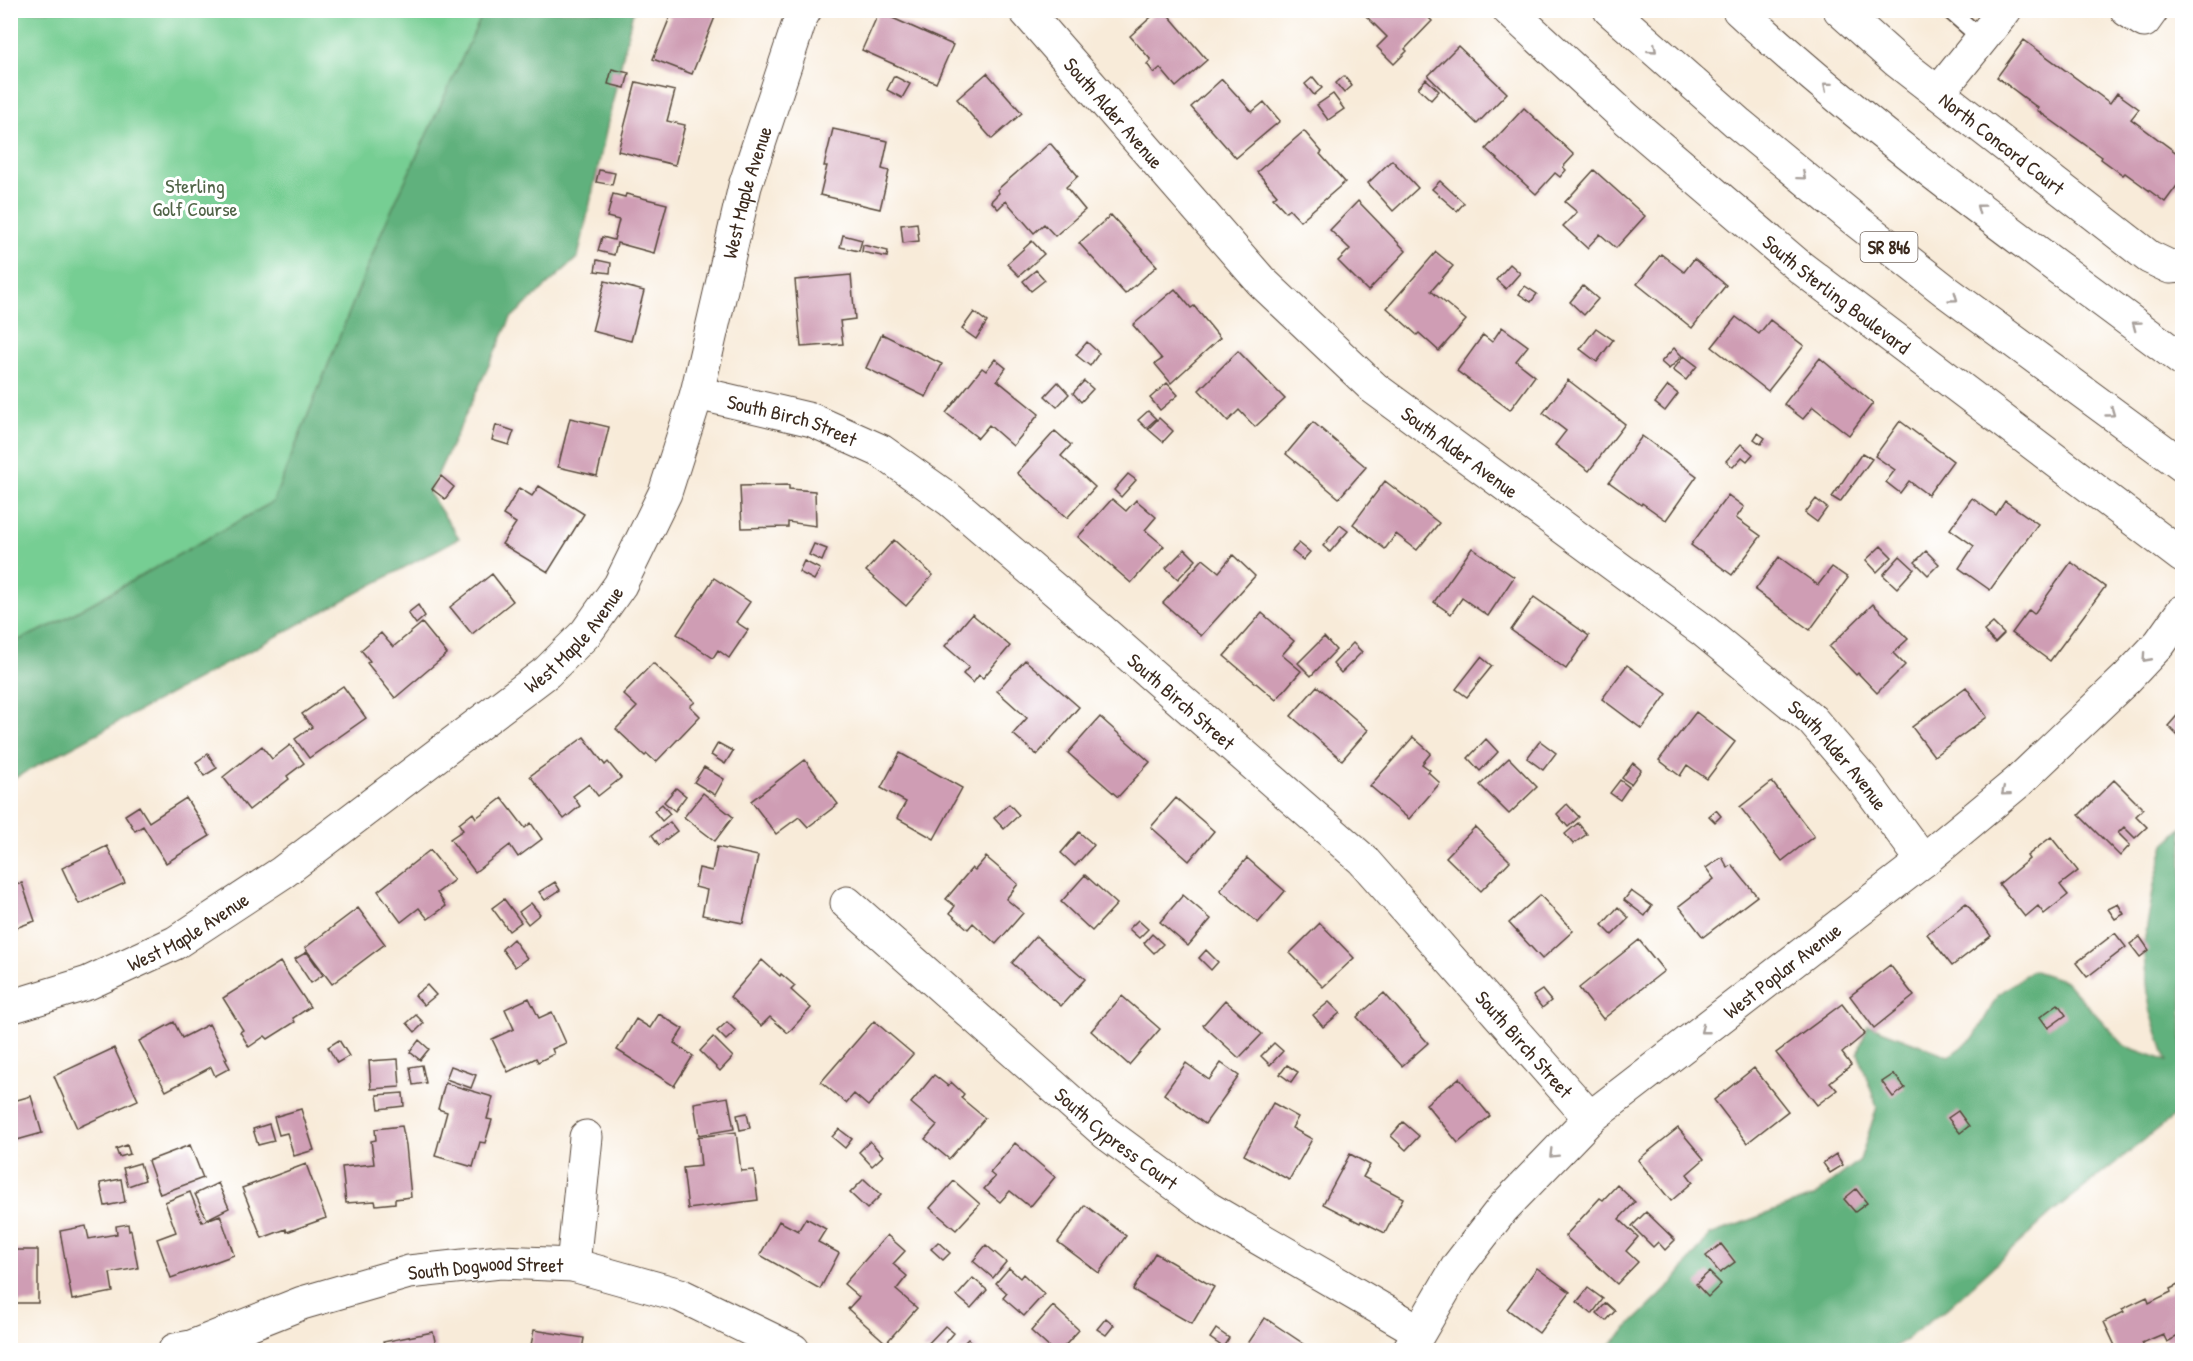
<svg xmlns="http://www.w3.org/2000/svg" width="2193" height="1361" viewBox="0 0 2193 1361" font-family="'Patrick Hand',sans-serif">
<rect width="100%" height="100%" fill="#fff"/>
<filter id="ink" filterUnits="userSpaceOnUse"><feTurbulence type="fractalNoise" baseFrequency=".0167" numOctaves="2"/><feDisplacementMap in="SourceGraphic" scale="12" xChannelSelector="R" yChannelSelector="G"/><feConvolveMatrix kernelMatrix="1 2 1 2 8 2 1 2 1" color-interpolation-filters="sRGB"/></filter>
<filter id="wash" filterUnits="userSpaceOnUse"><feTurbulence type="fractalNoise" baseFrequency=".008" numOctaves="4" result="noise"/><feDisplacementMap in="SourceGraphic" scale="24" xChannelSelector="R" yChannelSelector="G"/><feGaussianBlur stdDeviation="1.35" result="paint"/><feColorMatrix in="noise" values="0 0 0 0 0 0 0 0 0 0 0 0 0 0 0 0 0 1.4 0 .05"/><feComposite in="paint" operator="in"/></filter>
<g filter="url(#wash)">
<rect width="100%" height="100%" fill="#f8ebd9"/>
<!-- green -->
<path fill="#76ce93" stroke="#587c58" stroke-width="1.5" d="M10,11H484L382,231L273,502L55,624L11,644Z"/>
<!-- forest -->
<path fill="#60b17d" stroke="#4e6e4e" stroke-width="1.5" d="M484,11H635L632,15L578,257L511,318L429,493L459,538L11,780L10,644L55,624L273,502L382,231Z
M2182,828V1110L2051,1214L1945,1310L1891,1350H1605L1671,1285L1710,1235L1814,1196L1860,1160L1877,1107L1858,1053L1868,1025L1949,1056L1974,1038L1998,995L2032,970L2065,981L2125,1046L2167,1061L2150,1009L2143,949L2154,885L2165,844Z"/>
<g id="blocks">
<!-- building -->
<path fill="#cf9db4" d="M656,10H713L717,12L692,74L653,59L670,17Z
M1159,10H1164L1207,60L1176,87L1160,68L1154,73L1147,64L1151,60L1130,36Z
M1360,10H1421L1432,21L1405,49L1407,51L1394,64L1377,47L1387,37Z
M879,12L953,45L936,83L862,50Z
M2024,40L2110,103L2117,93L2139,109L2131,119L2182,157V179L2165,202L2125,173L2123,175L2101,159L2102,157L2037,110L2038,108L1997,77Z
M1458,46L1507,93L1477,124L1428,76Z
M612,69L629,73L625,88L608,84Z
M987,73L1022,113L992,139L957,99Z
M894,76L910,84L902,98L887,90Z
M1344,76L1352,86L1344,93L1336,83Z
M1313,77L1322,88L1314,95L1305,84Z
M1222,79L1252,112L1264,102L1280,121L1236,158L1191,107Z
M1426,79L1439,91L1431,100L1418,88Z
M636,82L675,91L667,121L685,125L675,165L618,151Z
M1333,94L1344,109L1328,120L1317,105Z
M1524,108L1574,155L1563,167L1566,170L1560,177L1555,173L1536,194L1486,149Z
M833,129L888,141L882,169L889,171L880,209L820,195L827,166H824Z
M1304,131L1322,152L1320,154L1345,182L1300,221L1289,209L1286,212L1273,198L1277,195L1257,172Z
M1050,143L1078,176L1066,187L1085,210L1055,236L1044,224L1034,233L1006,201L998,209L991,201L999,193L997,190Z
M1392,160L1418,188L1393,211L1368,183Z
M599,170L615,173L612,185L596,182Z
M1594,170L1645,216L1616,248L1600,234L1587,248L1563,226L1577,212L1565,202Z
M1440,181L1464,203L1457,211L1432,189Z
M613,194L625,197L626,194L667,204L654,253L617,243L614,255L598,251L602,237L614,240L619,220L607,217Z
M1358,201L1406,251L1368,291L1338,261L1350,249L1330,230Z
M1111,215L1157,266L1125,294L1079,243Z
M917,223L919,241L903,243L901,225Z
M843,235L862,240L859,251L840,247Z
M1032,241L1044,254L1019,276L1007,264Z
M863,245L888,251L887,257L862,252Z
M1436,252L1453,266L1431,291L1466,320L1439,351L1419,333L1417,335L1387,308Z
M1661,254L1684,272L1694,259L1726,285L1692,328L1637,284Z
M597,260L611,263L610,273L595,271Z
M1510,264L1520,273L1506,289L1496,280Z
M1036,270L1045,280L1031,291L1023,281Z
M851,275L855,319L840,321L843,344L801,347L795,280Z
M605,281L644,291L631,341L592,331Z
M1525,286L1537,294L1531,302L1519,294Z
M1583,286L1598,299L1584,315L1570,302Z
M1175,289L1191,308L1194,306L1220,338L1171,383L1155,364L1162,359L1133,325Z
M974,312L987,322L976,339L962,329Z
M1736,317L1759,334L1770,320L1804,346L1768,391L1712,347Z
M1502,327L1528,346L1516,361L1535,376L1510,410L1457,371L1483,335L1492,342Z
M1596,328L1613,340L1597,362L1580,349Z
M882,334L942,364L926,397L866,368Z
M1087,342L1099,353L1090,366L1076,355Z
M1674,348L1682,356L1669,369L1661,362Z
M1238,351L1285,399L1255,427L1239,410L1228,421L1199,390Z
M1684,356L1697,366L1686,380L1673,370Z
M1820,358L1873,403L1849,435L1813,407L1803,419L1784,404Z
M995,359L1006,368L997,380L1039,414L1013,446L989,425L978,438L946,413L982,368L986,371Z
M1568,380L1625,424L1589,471L1555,445L1566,431L1543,413Z
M1084,381L1093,389L1081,402L1073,393Z
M1058,382L1069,394L1057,407L1045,396Z
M1167,383L1178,395L1160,410L1150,398Z
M1668,386L1678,394L1665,411L1655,403Z
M1148,411L1156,419L1146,428L1138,420Z
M570,418L609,427L597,476L558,467Z
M1159,418L1173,431L1163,442L1148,429Z
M1900,421L1953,461L1928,495L1909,481L1900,493L1886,482L1895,470L1875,456Z
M1313,422L1366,467L1339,498L1286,454Z
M496,425L514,431L509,445L492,440Z
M1055,431L1071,445L1061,456L1095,487L1067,518L1017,473Z
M1758,433L1765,438L1761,444L1754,439Z
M1642,436L1697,476L1666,520L1642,503L1641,505L1609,482Z
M1741,444L1753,454L1747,461L1742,457L1733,467L1726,461Z
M1862,453L1872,459L1840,502L1832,497Z
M1128,474L1136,480L1121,497L1114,490Z
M441,476L454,487L445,499L432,489Z
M1385,481L1439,523L1417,550L1396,534L1385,549L1353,524Z
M789,485V489L815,491L816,526L788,522V527L742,528L740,486Z
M539,486L584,514L548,572L502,544L516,523L503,515L519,488L532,496Z
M1728,495L1744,507L1736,518L1761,536L1732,575L1691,545Z
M1972,498L1996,515L2005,501L2038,524L1990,590L1959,568L1974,546L1950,529Z
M1112,499L1126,511L1136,500L1156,517L1145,530L1164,546L1131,583L1078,537Z
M1816,499L1827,508L1817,522L1805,513Z
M1340,525L1348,531L1330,552L1323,546Z
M894,540L933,575L906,606L866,571Z
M1299,543L1310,552L1303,560L1292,551Z
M814,544L827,549L822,561L809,555Z
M1881,546L1892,557L1877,572L1866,560Z
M1472,548L1514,577L1488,616L1462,598L1451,614L1434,602Z
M1185,549L1196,560L1178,579L1166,568Z
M1926,551L1939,564L1928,575L1915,562Z
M1233,555L1255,576L1201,636L1163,603L1203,559L1219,572Z
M1900,556L1914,569L1897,588L1883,575Z
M1779,557L1818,585L1832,567L1848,578L1810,630L1755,590Z
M804,561L820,569L814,580L799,572Z
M2071,562L2105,587L2050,661L2012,633L2029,610L2034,614Z
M492,574L513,601L472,634L450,607Z
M714,578L750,602L736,622L748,630L729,658L718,650L713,658L677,634Z
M1534,597L1589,636L1566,669L1511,630Z
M1873,604L1908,639L1893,653L1905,665L1877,693L1858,673L1856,675L1829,647Z
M418,605L425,616L416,624L408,613Z
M1262,613L1294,641L1282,655L1301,671L1276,700L1224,656Z
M972,614L1010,646L983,678L979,675L973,683L963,674L969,667L945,646Z
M422,623L447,654L395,698L367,663L370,661L361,650L381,633L393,647Z
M1993,623L2004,634L1995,643L1984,631Z
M1324,637L1336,650L1311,676L1298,663Z
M1353,643L1362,652L1341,673L1333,664Z
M1481,657L1492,666L1467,697L1456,689Z
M1025,660L1079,707L1037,755L1013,734L1027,718L997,691Z
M653,663L695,702L690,706L700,716L656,762L647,754L645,756L616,729L637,707L623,694Z
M1627,665L1667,694L1642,729L1602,699Z
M343,686L366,718L309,758L295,739L312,727L302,714Z
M1317,686L1368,730L1342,760L1291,716Z
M1966,687L1987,717L1934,756L1912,727Z
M2182,710V740L2168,726Z
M1696,712L1735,742L1707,779L1687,765L1680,776L1659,760Z
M1100,717L1150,762L1118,797L1068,753Z
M584,737L605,765L608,762L621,778L598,796L589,784L573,796L580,806L564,819L530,776Z
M1413,737L1431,753L1422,764L1430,770L1428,772L1440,783L1409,819L1370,786Z
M1486,739L1498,752L1480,771L1468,758Z
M1540,741L1556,753L1543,770L1527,758Z
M718,743L733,751L725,764L711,755Z
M290,745L304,763L287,776L289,779L249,810L223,777L262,746L272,759Z
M900,753L962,788L934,839L897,818L906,802L881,788Z
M208,754L217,768L204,776L196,762Z
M1509,758L1537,787L1509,814L1480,785Z
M805,760L838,804L808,827L799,817L776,834L751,801Z
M1633,763L1641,770L1631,784L1622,778Z
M704,767L724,779L715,795L694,782Z
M1620,780L1629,787L1620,800L1610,793Z
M2114,780L2143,809L2136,816L2147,827L2135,838L2124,827L2118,833L2130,845L2120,856L2079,815Z
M1772,782L1814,836L1782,861L1740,807Z
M676,788L686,796L675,811L664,802Z
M703,793L733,817L715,841L684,817Z
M186,798L210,836L166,863L143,826L135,831L125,815L139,806L149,822Z
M502,798L525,828L531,823L542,839L518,857L510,845L475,872L450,839L463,830L459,824L473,813L476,818Z
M1176,798L1214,831L1189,861L1151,827Z
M662,804L670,814L662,821L654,811Z
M1009,804L1019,815L1004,829L994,818Z
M1567,804L1579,817L1568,827L1557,814Z
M1716,810L1721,816L1715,822L1709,816Z
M670,822L677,831L659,845L652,835Z
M1578,823L1587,834L1573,844L1565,834Z
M1475,827L1510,861L1481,891L1446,857Z
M1079,832L1094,845L1075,866L1061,853Z
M2051,837L2078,871L2060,885L2068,895L2044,914L2038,906L2025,917L1999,884L2029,859L2027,856Z
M107,846L125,883L79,904L62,868Z
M717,847L758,856L743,923L702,915L707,890L695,887L699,868L712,871Z
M430,850L454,880L437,893L446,906L428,919L419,908L401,922L378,891Z
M986,857L1018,884L1006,899L1023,913L996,944L973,923L968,929L950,913L955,906L946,899L972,868L975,870Z
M1722,857L1728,868L1732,865L1757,896L1703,937L1679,906L1714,879L1706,868Z
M1247,858L1285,891L1258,923L1220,890Z
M1085,875L1117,904L1092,931L1061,902Z
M555,882L560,890L545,900L539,892Z
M22,883L35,921L10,930V887Z
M1631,891L1652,906L1645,916L1624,900Z
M1183,895L1211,919L1188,946L1160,922Z
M1540,895L1573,931L1542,959L1509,923Z
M504,899L521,922L509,931L492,908Z
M531,903L540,914L528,924L519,912Z
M1966,903L1991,936L1952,966L1927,934Z
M2118,904L2124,914L2115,919L2108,909Z
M1618,907L1629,918L1612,935L1602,925Z
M358,908L385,944L332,984L305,948Z
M1138,920L1148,929L1139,938L1129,929Z
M1320,923L1354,958L1323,987L1290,953Z
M2115,933L2126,947L2087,977L2076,963Z
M1152,934L1163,944L1154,953L1144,943Z
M1036,936L1085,979L1061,1006L1012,963Z
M2140,937L2149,950L2140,957L2130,944Z
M513,939L527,958L515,967L502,949Z
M1639,940L1664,971L1603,1019L1579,988Z
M1206,950L1218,962L1211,970L1199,958Z
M307,952L323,975L311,983L295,959Z
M762,960L780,976L781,974L795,986L791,990L811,1008L788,1033L770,1017L761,1026L730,997Z
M280,962L310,1007L293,1018L295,1022L268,1039L265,1036L249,1047L240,1032L243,1030L223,998Z
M1890,965L1914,996L1874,1028L1850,996Z
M427,985L436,995L424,1005L415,995Z
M1542,990L1551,1001L1542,1008L1533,996Z
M1384,993L1428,1043L1402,1066L1357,1017Z
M1122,996L1160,1029L1129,1065L1091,1031Z
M529,998L539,1018L552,1012L566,1043L552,1049L554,1054L538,1062L536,1058L508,1072L492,1039L514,1029L505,1009Z
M1225,1000L1262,1034L1239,1058L1203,1025Z
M1329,1002L1340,1013L1323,1027L1313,1015Z
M1842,1004L1865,1034L1842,1053L1851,1065L1830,1082L1837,1090L1817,1105L1776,1053Z
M2058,1004L2066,1015L2048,1028L2040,1017Z
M659,1014L683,1029L674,1043L693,1056L674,1086L617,1050L636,1019L650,1028Z
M416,1015L424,1023L415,1032L407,1023Z
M874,1021L913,1054L868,1106L854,1094L846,1103L821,1082Z
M174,1022L182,1038L209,1024L227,1058L225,1059L230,1068L215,1076L211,1067L166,1091L139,1041Z
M727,1022L736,1031L726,1040L717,1031Z
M713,1037L733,1057L720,1071L700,1051Z
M339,1040L349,1056L337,1063L328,1047Z
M419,1040L429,1049L420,1060L410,1052Z
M1274,1043L1283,1051L1270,1065L1261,1056Z
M114,1048L138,1100L77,1128L54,1076Z
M398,1059L400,1087L371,1089L369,1061Z
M1186,1063L1209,1080L1221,1063L1239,1076L1205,1124L1164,1094Z
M422,1065L426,1083L413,1085L410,1067Z
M1287,1065L1298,1072L1291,1082L1280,1074Z
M451,1066L476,1075L471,1088L446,1079Z
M1754,1068L1788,1111L1747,1143L1714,1100Z
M1894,1074L1905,1088L1893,1097L1882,1082Z
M934,1075L948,1086L951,1082L964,1094L961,1098L985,1118L949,1159L925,1139L937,1125L911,1103Z
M1459,1078L1490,1116L1458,1143L1426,1104Z
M445,1083L493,1097L487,1119L492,1120L485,1143L480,1142L473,1167L435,1156L447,1112L438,1109Z
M403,1093L404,1106L379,1109L377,1095Z
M31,1096L42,1133L10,1142V1102Z
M728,1097L734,1129L699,1135L694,1103Z
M1273,1103L1298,1117L1292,1128L1312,1139L1289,1180L1244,1155Z
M301,1109L314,1150L294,1156L287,1133L279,1135L274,1117Z
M1958,1111L1969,1126L1960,1133L1948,1118Z
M747,1113L750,1128L740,1130L737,1115Z
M1403,1122L1419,1136L1406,1150L1391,1136Z
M269,1124L274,1141L258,1145L253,1129Z
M402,1126L406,1145L411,1197L395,1199V1203L376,1205L375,1201L346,1203L342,1167L374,1164L371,1141L376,1140L375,1129Z
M1678,1128L1704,1159L1687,1174L1693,1182L1671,1201L1638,1160Z
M839,1129L852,1139L845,1148L832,1137Z
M736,1132L741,1171L754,1170L758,1200L688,1209L683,1168L701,1166L698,1137Z
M870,1141L883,1156L872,1166L859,1152Z
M1015,1143L1055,1177L1030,1207L1010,1191L1000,1202L984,1189L995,1177L990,1173Z
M127,1145L130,1154L119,1157L116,1149Z
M190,1145L203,1178L160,1194L148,1161Z
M1350,1154L1370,1165L1363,1177L1403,1198L1385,1233L1361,1221L1360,1223L1323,1204Z
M1836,1154L1843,1165L1830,1173L1823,1163Z
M140,1163L145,1180L128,1186L123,1168Z
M306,1164L326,1218L287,1232L286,1229L262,1238L242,1188Z
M121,1179L125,1202L105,1206L100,1183Z
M864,1179L881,1195L867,1209L850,1193Z
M954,1181L980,1204L956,1230L930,1208Z
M218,1183L229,1208L207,1219L195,1194Z
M1617,1185L1635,1202L1619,1219L1638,1237L1626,1251L1638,1262L1617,1284L1565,1236L1600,1198L1603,1200Z
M1856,1189L1867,1203L1855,1212L1844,1199Z
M190,1192L202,1222L220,1215L234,1255L171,1278L157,1239L176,1232L165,1202Z
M1085,1205L1126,1236L1099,1273L1058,1242Z
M1646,1212L1675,1240L1665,1250L1658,1242L1653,1247L1632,1226Z
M806,1218L826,1229L818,1242L839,1253L820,1289L760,1255L779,1221L798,1231Z
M128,1224L129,1231L131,1230L138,1268L110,1273L113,1292L72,1300L60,1231L86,1226L89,1239L117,1234L116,1226Z
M887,1235L905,1251L893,1264L907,1276L896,1290L917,1308L886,1343L848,1309L859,1297L844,1284Z
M938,1242L950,1253L943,1260L931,1249Z
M1721,1244L1735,1262L1720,1273L1706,1256Z
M986,1245L1006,1262L993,1278L973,1261Z
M10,1250H38V1303H10Z
M1155,1253L1214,1287L1192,1324L1133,1290Z
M1009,1268L1020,1278L1023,1274L1044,1294L1024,1316L1003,1298L1007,1293L996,1283Z
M1537,1268L1570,1292L1539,1333L1507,1309Z
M1709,1272L1721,1284L1708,1297L1696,1284Z
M973,1278L987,1290L971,1308L957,1296Z
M2182,1283V1334L2167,1342L2163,1334L2142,1343L2145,1349L2143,1350H2117L2104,1322L2124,1312L2122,1309L2147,1297L2149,1303L2171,1292L2170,1289Z
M1588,1288L1603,1299L1592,1314L1577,1302Z
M1606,1303L1615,1311L1606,1321L1597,1313Z
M1053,1306L1079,1330L1061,1350H1052L1031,1331Z
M1106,1318L1114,1325L1106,1335L1097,1329Z
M1265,1318L1313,1350H1249L1245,1348Z
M945,1326L954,1333L944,1345L951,1350H922Z
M1216,1329L1229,1338L1223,1347L1210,1338Z
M534,1330L584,1338L582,1350H530Z
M433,1332L437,1350H385L383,1342Z
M968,1339L980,1350H957Z"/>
</g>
</g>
<g filter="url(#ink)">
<use href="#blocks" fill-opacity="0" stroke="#57473a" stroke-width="1.5"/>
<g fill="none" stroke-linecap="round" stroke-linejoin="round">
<!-- lane casing -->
<g stroke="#57473a" stroke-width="19">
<path id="lane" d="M1949,10L1982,39"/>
</g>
<!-- street casing -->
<g stroke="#57473a" stroke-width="35">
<g id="street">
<path id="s1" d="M1025,10L1261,281L1374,388L1704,631L1812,720L1865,782L1923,861"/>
<path id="s2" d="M1509,10L1628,120L1800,267L2182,556"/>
<path id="s3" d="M1840,10L1897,61L2149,257L2170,267L2182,266"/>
<path d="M2127,10L2144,21L2152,10"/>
<path d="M1938,93L2005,10"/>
<path id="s4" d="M697,393L812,420L881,451L950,500L1062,596L1362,859L1590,1118"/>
<path id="s5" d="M847,903L1106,1133L1209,1209L1419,1331"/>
<path id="s6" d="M10,1007L88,983L175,943L283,872L547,672L586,633L620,585L665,493L697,393L745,186L801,17L805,10"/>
<path d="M573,1265L586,1137"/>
<path id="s7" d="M175,1350L191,1347L302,1303L409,1272L500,1262L573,1265L680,1295L793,1350"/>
<path id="s8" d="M1409,1350L1458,1266L1503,1208L1590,1118L1923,861L2018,782L2127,678L2160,643L2182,612"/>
</g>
</g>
<!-- primary casing -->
<g stroke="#57473a" stroke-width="35">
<path id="primary" d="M1610,10L1739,124L1854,219L1947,292L2182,465
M1739,10C1877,138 2032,247 2182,360"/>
</g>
<!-- lane -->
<use href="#lane" stroke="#fff" stroke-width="16"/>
<!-- street -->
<use href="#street" stroke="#fff" stroke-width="33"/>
<!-- primary -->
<use href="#primary" stroke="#fff" stroke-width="33"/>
</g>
<!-- one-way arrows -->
<defs><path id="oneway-chevron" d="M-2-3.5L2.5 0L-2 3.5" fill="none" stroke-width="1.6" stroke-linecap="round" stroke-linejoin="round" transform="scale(1.5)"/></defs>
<g stroke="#a79f9a">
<use href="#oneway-chevron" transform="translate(1653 49) rotate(41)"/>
<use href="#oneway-chevron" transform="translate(1827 86) rotate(-140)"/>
<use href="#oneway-chevron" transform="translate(1802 176) rotate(40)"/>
<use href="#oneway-chevron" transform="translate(1980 208) rotate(-143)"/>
<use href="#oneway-chevron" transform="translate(1954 298) rotate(36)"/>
<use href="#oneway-chevron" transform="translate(2136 325) rotate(-143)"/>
<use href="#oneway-chevron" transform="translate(2111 413) rotate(36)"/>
<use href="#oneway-chevron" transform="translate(2146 658) rotate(132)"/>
<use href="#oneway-chevron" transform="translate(2005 792) rotate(140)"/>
<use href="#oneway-chevron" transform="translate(1704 1030) rotate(142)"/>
<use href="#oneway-chevron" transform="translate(1553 1154) rotate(135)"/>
</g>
</g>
<g text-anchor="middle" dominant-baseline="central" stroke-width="6" stroke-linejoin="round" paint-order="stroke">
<!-- shield labels -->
<rect fill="#fff" stroke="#766a62" stroke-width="1.5" x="1860.5" y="232" width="57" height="30" rx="4.5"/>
<g font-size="18" font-weight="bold" fill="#3b2a1e">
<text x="1889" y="247">SR 846</text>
</g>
<!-- street labels -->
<g font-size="20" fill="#3b2a1e" stroke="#fff">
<text stroke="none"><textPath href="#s1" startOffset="136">South Alder Avenue</textPath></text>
<text stroke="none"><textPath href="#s3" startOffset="210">North Concord Court</textPath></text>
<text stroke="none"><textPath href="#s6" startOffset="1166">West Maple Avenue</textPath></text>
<text stroke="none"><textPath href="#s2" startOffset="434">South Sterling Boulevard</textPath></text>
<text stroke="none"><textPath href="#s4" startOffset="99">South Birch Street</textPath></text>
<text stroke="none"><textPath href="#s1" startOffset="622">South Alder Avenue</textPath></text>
<text stroke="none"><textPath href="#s6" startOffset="680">West Maple Avenue</textPath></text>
<text stroke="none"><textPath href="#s4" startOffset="585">South Birch Street</textPath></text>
<text stroke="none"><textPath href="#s1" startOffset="1108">South Alder Avenue</textPath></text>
<text stroke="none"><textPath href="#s6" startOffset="194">West Maple Avenue</textPath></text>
<text stroke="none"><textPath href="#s8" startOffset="538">West Poplar Avenue</textPath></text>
<text stroke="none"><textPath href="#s4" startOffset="1071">South Birch Street</textPath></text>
<text stroke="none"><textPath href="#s5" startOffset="358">South Cypress Court</textPath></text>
<text stroke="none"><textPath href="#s7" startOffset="324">South Dogwood Street</textPath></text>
</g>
<!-- park labels -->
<g font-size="20" fill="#506347" stroke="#fff">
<text x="195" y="185">Sterling<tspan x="195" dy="23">Golf Course</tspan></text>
</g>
</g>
<!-- margin -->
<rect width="2193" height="1361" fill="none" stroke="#fff" stroke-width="36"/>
</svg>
